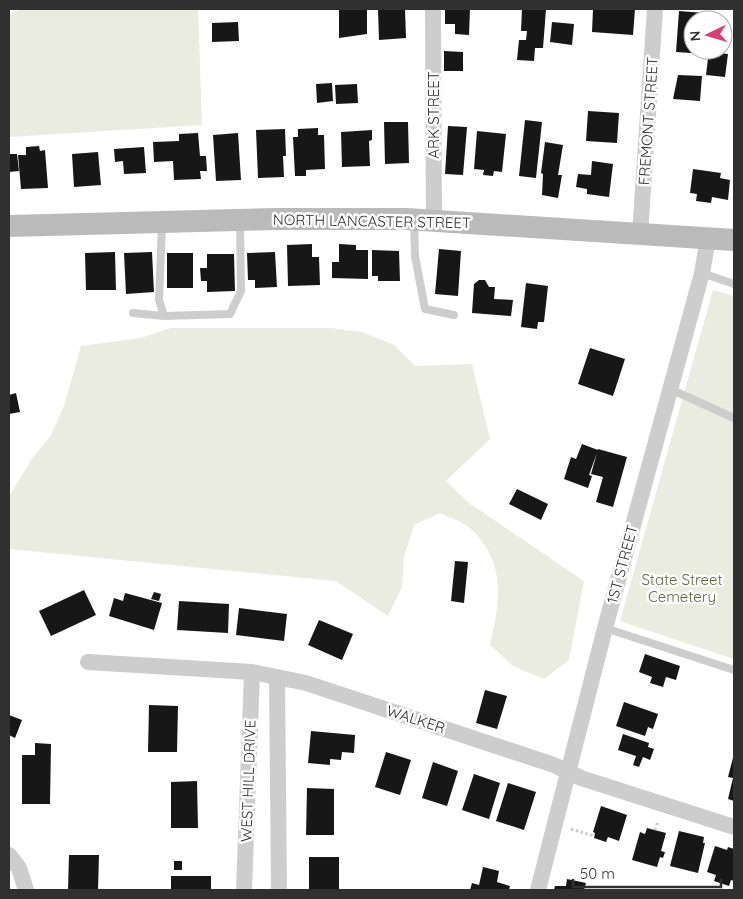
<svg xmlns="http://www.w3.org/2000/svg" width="743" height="899" viewBox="0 0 743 899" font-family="Quicksand,sans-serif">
<rect width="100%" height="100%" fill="#fff"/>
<!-- green -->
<path fill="#e9ecde" d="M21,9H198L202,125L9,137V15Z
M713,290L734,296V659L620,621Z
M171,328H330L362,332L394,345L415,366L472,364L490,439L446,481L469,503L584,581L569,660L544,679L513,666L490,645C500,602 507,563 471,529C464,522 450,518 440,513L414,525L404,557L402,587L388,616L336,581L9,549V497L31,460L51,435L64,406L81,346L140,338Z"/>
<!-- building -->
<path fill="#171717" d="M339,9H367V34L339,38Z
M378,9H405L406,38L379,40Z
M445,9H470L469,35L455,34V24H445Z
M522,9H546L543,48H535L534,61L517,60L519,40H526L527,31H521Z
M593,9H635L633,35L592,32Z
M679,11L718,14L717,20H693L691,53L676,52Z
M238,22L239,41L212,42V23Z
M552,22L574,24L572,45L550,42Z
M709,50H721L720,53L728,54L725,77L706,75Z
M444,51L463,52V71H444Z
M678,75L702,76L700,101L673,99Z
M332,83L333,101L317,103L316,84Z
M357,84L358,103L336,104L335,85Z
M588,111L619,113L617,143L586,141Z
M525,120L542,122L536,178L519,176Z
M384,122H408L409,163L385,164Z
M448,126L467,127L463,175L445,174Z
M318,128V135H324L325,169L306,170V176H295L293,137H298V129Z
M285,129L286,156H283L284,177L258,178L256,130Z
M372,130V140L369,141L370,166L342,167L341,132Z
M477,131L506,134L502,172L494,171L493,176L483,175L484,170L474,169Z
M198,133L200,156H206L207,171H200L201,179L174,180L173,161L154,162L153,142L179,141V134Z
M238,133L241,180L216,181L213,135Z
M545,142L563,145L558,175H562L558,198L542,195L543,174L541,173Z
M39,146L40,151L45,150L48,188L21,189L18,155H26V147Z
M144,147L146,173L124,174L123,161L115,162L114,149Z
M98,152L101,185L74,187L72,154Z
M9,154H17L19,171L9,172Z
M592,161L613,164L609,197L587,194V189L576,187L578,174L591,175Z
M693,169L721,173L720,178L730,180L728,200L712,197L711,203L696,201L697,194L690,193Z
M312,244V257H319L320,285L288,286L287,245Z
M339,244L356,245V250H368V279L332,278V262H339Z
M439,249L461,251L458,296L435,294Z
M372,250L399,251L400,281H378V276H372Z
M115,252L116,290H86L85,253Z
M152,252L154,292L126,294L124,253Z
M275,252L277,287L255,288V280H248L247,253Z
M167,253H193V288H167Z
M207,254H234L235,291L207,292V281H201L200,268H207Z
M479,280H485L489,287H495L494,299L513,300L511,316L472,313L474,284Z
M526,283L548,286L544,322H538L537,329L521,327Z
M590,348L625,359L613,396L578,384Z
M16,393L20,412L9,414V395Z
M582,444L598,450L589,475L592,476L588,488L564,479L571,457L576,459Z
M598,449L627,457L613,507L596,502L603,477L591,474Z
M517,489L548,504L541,520L509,504Z
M455,561L468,562L464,603L451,601Z
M84,590L96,615L51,636L39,611Z
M154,592L161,594L159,601L151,599Z
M125,593L162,603L154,630L109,616L114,598L123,601Z
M179,601L229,604L228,633L177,630Z
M239,608L287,614L284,641L236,635Z
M319,620L353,634L342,660L308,645Z
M645,654L680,666L676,680L666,677L663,687L650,683L652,677L639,672Z
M485,690L507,696L497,729L476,723Z
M624,702L658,714L653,729L648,727L645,736L616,726Z
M149,705L178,706L177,752H148Z
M9,715L22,720L15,738L9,735Z
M311,731L355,735L354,753L342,752L341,760L330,759V765L308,763Z
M623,734L649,743L648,747L654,749L650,760L643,757L639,767L633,765L636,756L618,750Z
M35,743L51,744L50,804H22V755H35Z
M386,752L411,760L400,795L375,787Z
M734,754V801L728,799L733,778L728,777Z
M433,762L458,771L447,806L422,798Z
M474,774L500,783L489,819L462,810Z
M197,781L198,828H171V782Z
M508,783L536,792L524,830L496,821Z
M307,788L334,789V835H306Z
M601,806L627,815L619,841L608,837L606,842L594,838L595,833L593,832Z
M647,828L666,833L661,851L665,852L663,858L660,857L657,867L632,860L640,832L645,834Z
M679,831L704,837L703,843H705L698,873L670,866Z
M715,846L727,850L728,847L734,849V881L731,880L729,886L714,881L716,875L707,872Z
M69,855H99L98,890H68Z
M309,857H339V890H309Z
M174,861H182V870H174Z
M483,867L499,871L497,882L510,886L509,890H470L472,883L479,885Z
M171,876H211V890H171Z
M567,879L586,883L584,890H554L555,886H566Z"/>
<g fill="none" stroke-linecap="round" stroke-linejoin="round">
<!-- path -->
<path stroke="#cdcdcd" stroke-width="3" stroke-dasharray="2.5 2.5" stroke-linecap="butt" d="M571,829L594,836
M655,830L658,821"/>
<!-- service -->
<path stroke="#cdcdcd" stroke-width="8" d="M414,222L415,256L425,309L454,315
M162,225L159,300L164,316L230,314L241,291L240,222
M702,273L734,284
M133,313L164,316
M670,389L734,418
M605,628L734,670"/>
<!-- minor -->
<path stroke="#cdcdcd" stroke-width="16" d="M433,9L434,221
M640,234L655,9
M88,662L252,672L306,683L554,765L581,778L734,827
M277,677L279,890
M9,855L19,868L26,890
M244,890L252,672
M538,890L605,628L702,273L708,239"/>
<!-- secondary -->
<path stroke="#bababa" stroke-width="22" d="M9,226L277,219H406L734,240"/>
</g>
<g text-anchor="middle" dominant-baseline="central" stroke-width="5" stroke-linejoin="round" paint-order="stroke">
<!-- street labels -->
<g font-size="15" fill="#303030" stroke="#fff">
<text transform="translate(433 115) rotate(-90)">ARK STREET</text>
<text transform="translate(648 121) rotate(-86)">FREMONT STREET</text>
<text transform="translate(372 221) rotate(1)">NORTH LANCASTER STREET</text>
<text transform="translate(622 564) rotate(-75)">1ST STREET</text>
<text transform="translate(416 719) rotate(18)">WALKER</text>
<text transform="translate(248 781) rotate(-88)">WEST HILL DRIVE</text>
</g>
<!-- park labels -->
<g font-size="15" fill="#5e693f" stroke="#fff">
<text x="682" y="579">State Street<tspan x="682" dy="17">Cemetery</tspan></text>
</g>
</g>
<!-- border -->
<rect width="743" height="899" fill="none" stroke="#303030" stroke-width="20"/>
<!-- north arrow -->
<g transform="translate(708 35) rotate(265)"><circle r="24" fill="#ffffff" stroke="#acacac"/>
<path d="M0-4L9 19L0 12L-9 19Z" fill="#dd3b72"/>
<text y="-8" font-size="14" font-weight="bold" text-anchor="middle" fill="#303030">N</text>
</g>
<!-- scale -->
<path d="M573 879v8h148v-8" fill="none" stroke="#303030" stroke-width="2.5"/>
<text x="580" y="879" font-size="15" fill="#303030" stroke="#ffffff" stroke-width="4" paint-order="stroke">50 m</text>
</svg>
